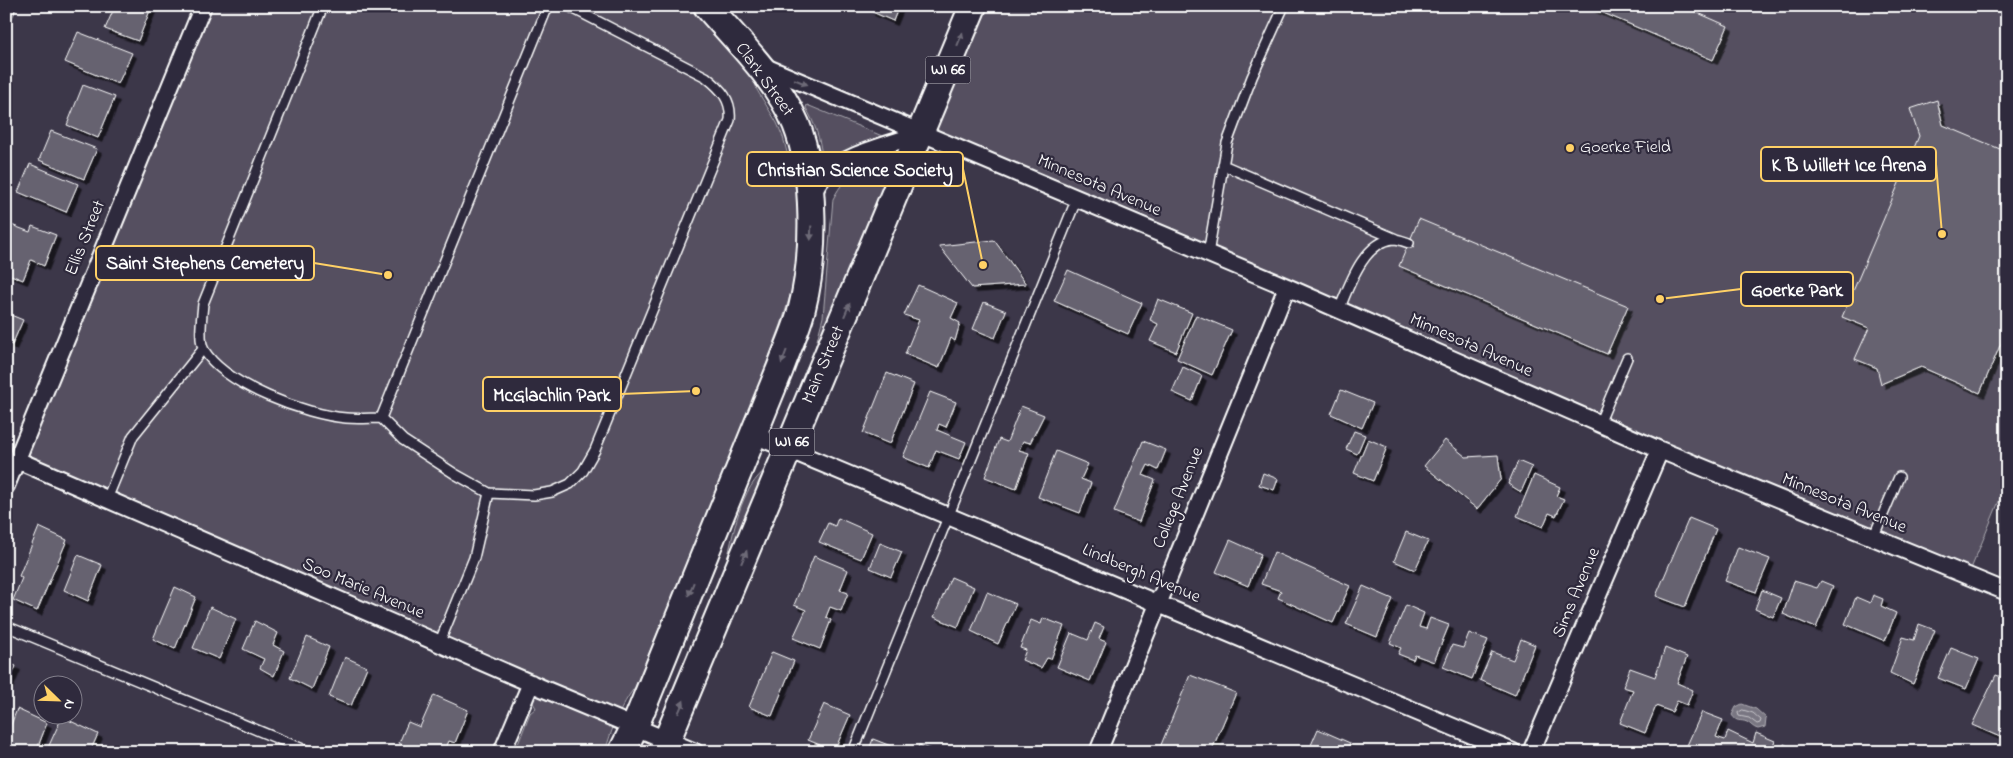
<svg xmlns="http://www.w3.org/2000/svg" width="2013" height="758" viewBox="0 0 2013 758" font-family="'Indie Flower',sans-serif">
<defs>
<filter id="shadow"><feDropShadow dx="4.5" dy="4.5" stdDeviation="0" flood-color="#0009"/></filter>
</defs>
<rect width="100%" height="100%" fill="#3c3749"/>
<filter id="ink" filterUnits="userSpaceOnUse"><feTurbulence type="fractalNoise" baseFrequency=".02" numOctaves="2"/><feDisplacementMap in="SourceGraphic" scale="10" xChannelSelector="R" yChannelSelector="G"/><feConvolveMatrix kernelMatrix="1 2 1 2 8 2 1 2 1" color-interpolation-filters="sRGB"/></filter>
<g filter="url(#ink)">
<!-- green -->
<path fill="#555060" stroke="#aaa8b0" d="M208,6H702L735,44L755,82L757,90L777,123L783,137L794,179L798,202L799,250L797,273L781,325L742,429L635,687C621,705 611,730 605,752H515L530,713L536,708L519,678L17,460Z
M973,6H2007V482L1968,576L922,133Z
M807,105L887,138L845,152L826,161L822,157C820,138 815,124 806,108Z
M891,162L892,166L817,348H815L823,317L833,199C848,170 860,168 891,162Z
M770,466L725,569C734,534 738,488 770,466Z"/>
<!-- water -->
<path fill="#797682" stroke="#afadb4" d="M1742,704L1756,709L1766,718L1765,727L1758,729C1753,728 1751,724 1747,722C1740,719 1737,723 1732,715L1736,707Z"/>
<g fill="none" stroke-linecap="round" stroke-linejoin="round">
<!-- shore -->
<path stroke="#c9c8cd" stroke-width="1" d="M1743,710L1753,713L1761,720L1760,723L1757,724L1749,718L1739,716L1738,713Z"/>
</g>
<!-- building -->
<path fill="#666270" stroke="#fff" filter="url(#shadow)" d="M115,6L151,8L138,41L105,29Z
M872,6H899L893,21L870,11Z
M1587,6H1682L1728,26L1713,60Z
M78,32L132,53L118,84L65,62Z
M83,85L115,97L98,138L67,125Z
M1937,100L1943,125L2007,152V329L1980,393L1921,367L1881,384L1877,368L1855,359L1869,328L1842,317L1919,136L1910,109Z
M51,131L97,149L84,179L39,160Z
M30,164L78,184L66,212L18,192Z
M1419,219L1628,306L1607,354L1399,266Z
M6,223L30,232L32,226L56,235L44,266L31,260L23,280L6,273Z
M994,240L1026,284L972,288L939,246Z
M1068,270L1142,303L1128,334L1054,301Z
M918,285L958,303L951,318L960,323L955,341L951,338L939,368L905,354L919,320L904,315Z
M1158,299L1192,313L1176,352L1150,341L1158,324L1150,320Z
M984,302L1006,311L995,338L973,329Z
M6,313L23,320L12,345L7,343L6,346Z
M1196,315L1232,330L1212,375L1177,359Z
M1183,367L1202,376L1192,401L1172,392Z
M887,373L914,384L890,444L863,433Z
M1341,390L1373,403L1362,428L1331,414Z
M930,392L956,402L946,427L939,424L937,430L966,442L959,459L936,450L929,468L903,457Z
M1021,406L1044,415L1030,443L1023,441L1019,450L1029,453L1016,489L985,477L999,439L1007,442Z
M1354,431L1365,435L1357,454L1346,449Z
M1368,439L1387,447L1373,481L1354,473Z
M1445,440L1466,457L1498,455L1501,479L1477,509L1424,466Z
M1143,441L1166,450L1158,470L1148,465L1143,475L1155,480L1139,522L1114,512Z
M1056,451L1088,464L1081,479L1091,483L1080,513L1038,497Z
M1518,461L1532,467L1521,492L1508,484Z
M1263,473L1278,479L1274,490L1259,485Z
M1534,475L1560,487L1556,496L1564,499L1556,516L1549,513L1543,527L1517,516Z
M838,518L872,533L861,559L819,542L828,523L835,526Z
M1689,518L1716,529L1685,607L1656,596Z
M39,527L67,540L37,611L13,600L22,578L19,576Z
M1406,532L1428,541L1415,570L1394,561Z
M1230,540L1261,554L1248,586L1216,572Z
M880,543L902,552L891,577L870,568Z
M1738,547L1770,559L1756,592L1725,581Z
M1274,552L1350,586L1333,623L1278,598L1281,591L1261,584Z
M78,555L102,565L88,601L64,590Z
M814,556L848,570L840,590L848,593L841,611L830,607L826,617L831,620L820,649L793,638L806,610L794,605Z
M951,577L974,587L958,627L934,617Z
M1794,581L1817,588L1821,581L1833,586L1816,628L1783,614Z
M1363,586L1393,599L1377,637L1346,624Z
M175,587L196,597L175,649L153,639Z
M1762,590L1781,598L1773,617L1755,609Z
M987,592L1016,604L998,644L971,631Z
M1873,595L1883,599L1881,606L1896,613L1885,641L1845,624L1856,597L1870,603Z
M1406,605L1424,613L1419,627L1426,629L1430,618L1449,625L1434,662L1415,655L1413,660L1398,654L1401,648L1390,643Z
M210,607L236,619L219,659L193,648Z
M1043,618L1064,626L1051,659L1047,658L1041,668L1022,660L1026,650L1020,648L1031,620L1041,624Z
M255,621L278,633L273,645L284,651L274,676L260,668L264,659L243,649Z
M1095,623L1104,627L1099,639L1106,642L1090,681L1057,667L1071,633L1088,640Z
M1919,624L1935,630L1913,684L1890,673L1903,637L1914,640Z
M1469,633L1488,640L1472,679L1443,667L1452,645L1463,648Z
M307,637L329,647L312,689L290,678Z
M1521,639L1535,645L1515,695L1480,680L1492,652L1513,660Z
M1665,648L1687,657L1677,683L1693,690L1687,705L1677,701L1672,712L1656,706L1645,733L1620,723L1633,690L1623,687L1630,668L1655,677Z
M1951,648L1979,659L1966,689L1938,678Z
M772,652L794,661L772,716L749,707Z
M345,657L367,667L351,706L329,697Z
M6,662L16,666L6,689Z
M1190,675L1236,693L1211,752H1158Z
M1996,675L2007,679V740L1972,725Z
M434,695L468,710L455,743L449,741L444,752H415L399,743L408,722L420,727Z
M824,704L850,715L834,752L818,750L820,745L808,740Z
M17,709L47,723L36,752H6V738Z
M1702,712L1723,720L1716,737L1725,740L1728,731L1753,743L1756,733L1775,741L1771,752H1684Z
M62,717L98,734L90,752H46Z
M1318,729L1350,743L1347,752H1308Z
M873,739L906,752H868Z
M1784,744L1800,752H1781Z
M919,745L937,752H916Z"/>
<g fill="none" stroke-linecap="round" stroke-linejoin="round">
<!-- service casing -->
<g stroke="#fff" stroke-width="12">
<path id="service" d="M323,6L203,304C202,316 198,340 204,350C225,385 306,415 346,418C358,419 370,418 381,418L403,440L455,474L489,493L534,495L552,492L570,484L583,471L595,450L730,120C732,100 721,89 706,77L568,6
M6,18L11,6
M1223,165L1396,239
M1208,254L1227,143L1252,77L1284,6
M1339,310C1349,286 1363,242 1394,239C1399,239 1405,242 1409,243
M381,418L548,6
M1599,424L1627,358
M107,499L133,436L203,349
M1873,538L1899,477
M6,626L310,752
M439,644L474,558L489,493
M853,752L1077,198"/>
</g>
<!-- minor casing -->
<g stroke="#fff" stroke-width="20">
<path id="minor" d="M763,66L1287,287L1660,450L2007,592
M811,197C814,191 818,183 823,177C843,154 893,144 922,133
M754,435L1513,752
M17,460L544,689L695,752
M6,486L203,6
M502,752L531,683
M1098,752L1287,287
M1531,752L1660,450"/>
</g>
<!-- primary casing -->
<g stroke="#fff" stroke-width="30">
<path id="primary" d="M622,752L635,726L780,369C787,349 797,329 802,308C815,257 816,174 796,124C777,79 738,42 707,6
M662,752L973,6"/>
</g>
<!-- service -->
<use href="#service" stroke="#2f2a3d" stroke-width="9"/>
<!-- minor -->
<use href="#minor" stroke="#2f2a3d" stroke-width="16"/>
<!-- primary -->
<use href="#primary" stroke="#2f2a3d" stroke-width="26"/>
</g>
<!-- one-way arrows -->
<defs><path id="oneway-solid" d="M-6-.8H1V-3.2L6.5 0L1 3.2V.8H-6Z" transform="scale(1.25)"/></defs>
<g fill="#6d6a77">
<use href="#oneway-solid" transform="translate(960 39) rotate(-68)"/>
<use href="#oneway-solid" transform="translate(801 82) rotate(22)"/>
<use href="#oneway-solid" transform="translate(811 233) rotate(92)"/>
<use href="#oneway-solid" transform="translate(847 310) rotate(-67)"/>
<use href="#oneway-solid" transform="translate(784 357) rotate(111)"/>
<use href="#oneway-solid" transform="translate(744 557) rotate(-67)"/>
<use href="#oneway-solid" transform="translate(691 589) rotate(112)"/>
<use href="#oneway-solid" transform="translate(681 707) rotate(-67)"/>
</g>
</g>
<!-- markers -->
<circle fill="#ffd166" stroke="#2f2a3d" stroke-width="2" cx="1570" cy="148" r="5"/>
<g text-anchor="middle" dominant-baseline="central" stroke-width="4.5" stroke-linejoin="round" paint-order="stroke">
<!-- shield labels -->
<g fill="#2f2a3d" stroke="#c1bfc5" stroke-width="1">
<rect x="925.5" y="56.5" width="45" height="27" rx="4"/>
<rect x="769.5" y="428.5" width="45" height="27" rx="4"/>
</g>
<g font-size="16" font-weight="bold" fill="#fff">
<text x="948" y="70">WI 66</text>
<text x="792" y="442">WI 66</text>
</g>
<!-- street labels -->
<g font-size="18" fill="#fff" stroke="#2f2a3d">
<text transform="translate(764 80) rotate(54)">Clark Street</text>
<text transform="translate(1099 186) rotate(23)">Minnesota Avenue</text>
<text transform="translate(86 238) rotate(-68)">Ellis Street</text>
<text transform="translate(1471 346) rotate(24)">Minnesota Avenue</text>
<text transform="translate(824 365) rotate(-67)">Main Street</text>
<text transform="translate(1179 498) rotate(-68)">College Avenue</text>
<text transform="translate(1844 504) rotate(22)">Minnesota Avenue</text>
<text transform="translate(1141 574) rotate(23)">Lindbergh Avenue</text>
<text transform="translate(363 589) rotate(23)">Soo Marie Avenue</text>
<text transform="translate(1577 593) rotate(-67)">Sims Avenue</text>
</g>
<!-- poi labels -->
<g font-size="18" fill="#fff" stroke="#2f2a3d" text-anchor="start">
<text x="1580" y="148">Goerke Field</text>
</g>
</g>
<!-- callouts -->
<path fill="none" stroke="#ffd166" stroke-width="2" d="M1942 234L1936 164M983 265L963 169M388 275L314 263M1660 299L1741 289M696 391L621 394"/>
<g fill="#ffd166" stroke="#2f2a3d" stroke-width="2">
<circle cx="1942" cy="234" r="5"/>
<circle cx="983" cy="265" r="5"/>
<circle cx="388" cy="275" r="5"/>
<circle cx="1660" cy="299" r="5"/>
<circle cx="696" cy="391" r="5"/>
</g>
<g fill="#2f2a3d" stroke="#ffd166" stroke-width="2">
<rect x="1761" y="147" width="175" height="34" rx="5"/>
<rect x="747" y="152" width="216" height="34" rx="5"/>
<rect x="96" y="246" width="218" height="34" rx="5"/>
<rect x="1741" y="272" width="112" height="34" rx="5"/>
<rect x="483" y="377" width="138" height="34" rx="5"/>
</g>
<g font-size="19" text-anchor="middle" font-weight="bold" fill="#fff">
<text x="1849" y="171">K B Willett Ice Arena</text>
<text x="855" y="176">Christian Science Society</text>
<text x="205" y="269">Saint Stephens Cemetery</text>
<text x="1797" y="296">Goerke Park</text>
<text x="552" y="401">McGlachlin Park</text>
</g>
<!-- margin -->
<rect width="2013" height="758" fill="none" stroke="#2f2a3d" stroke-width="25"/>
<rect x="12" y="12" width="1988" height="733" fill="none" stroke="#fff" stroke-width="2" filter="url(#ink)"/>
<!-- north arrow -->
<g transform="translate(58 700) rotate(113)"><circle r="24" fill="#2f2a3d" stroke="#827f8b"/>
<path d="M0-4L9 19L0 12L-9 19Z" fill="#ffd166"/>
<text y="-8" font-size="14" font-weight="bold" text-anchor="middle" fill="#ffffff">N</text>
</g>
</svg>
